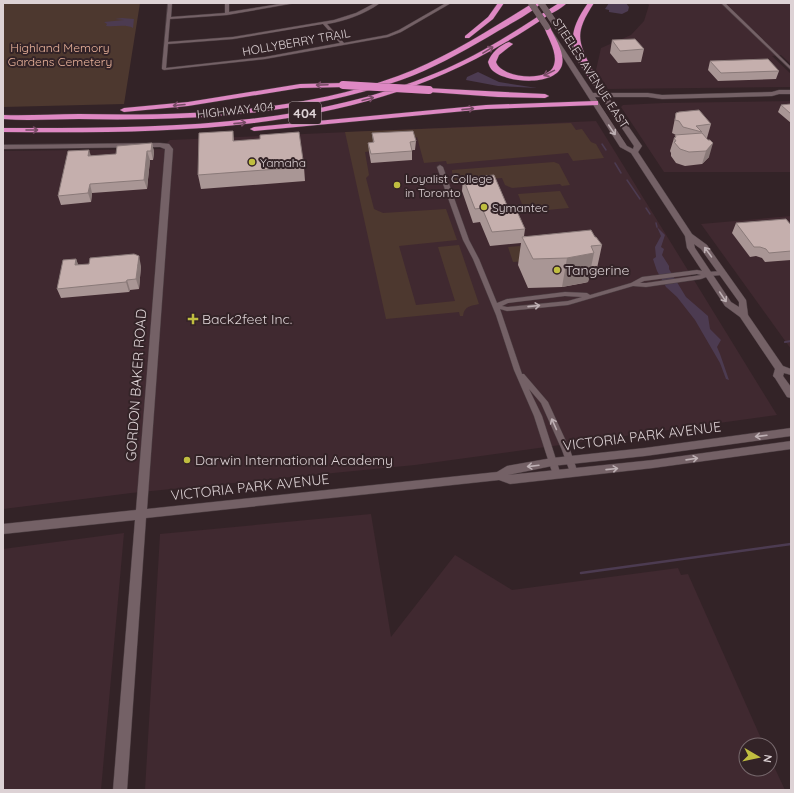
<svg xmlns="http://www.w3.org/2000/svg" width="794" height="793" viewBox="0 0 794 793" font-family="Quicksand,sans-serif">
<rect width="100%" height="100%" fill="#332327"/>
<!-- built -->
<path fill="#402930" d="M647,3H791V64L781,55L772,56L791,74V87L608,89L596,70L601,48L631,35L644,21L649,5Z
M791,101V172H664L621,107L623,105L663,103Z
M596,121L777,415L415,465L131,493L3,509V151L161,149L170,140Z
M791,216V349L701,224Z
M371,514L391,637L455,555L512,590L678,568L681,575L688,574L764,745H746V769H770V758L785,790H145L160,534Z
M124,533L101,790H3V549Z"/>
<!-- green -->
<path fill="#4d382f" d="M3,3H140L124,104L3,107Z
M571,123L576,130L582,129L591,142L596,144L604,158L573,161L568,153L447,164L446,161L424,163L417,137L413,139L371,142L373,151L365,152L369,175L366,178L374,209L383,213L446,209L457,240L399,246L416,305L455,301L438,247L459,245L479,304C471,306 464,306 463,316H460L459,312L386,319L345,132Z
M554,162L559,164L570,185L562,186L560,184L512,188L505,185L502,178L455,182L452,172V170Z
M560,191L569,208L525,212L518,194Z
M520,246L525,261L513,262L508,247Z"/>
<!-- water -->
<path fill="#4c3b51" d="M609,3H626L629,7L628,11L622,14L609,12V10L605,9Z
M122,18L134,19L133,28C126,24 115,27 106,26L107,24L104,22L124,20L115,19Z
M478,72L499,82L537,88L498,86L466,80L467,77Z
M657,227L665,235L661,247L664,249L662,255L669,266V269L686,297L708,316L710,329L721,340L717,347L720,354L729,380L726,379L720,363L695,320L677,297L666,287L657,271L653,259L656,257L655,247L661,236Z"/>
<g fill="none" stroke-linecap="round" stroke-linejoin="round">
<!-- stream-far2 -->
<path stroke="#4c3b51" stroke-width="1.5" d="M602,144L606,150
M615,163L621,173
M627,180L640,199
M646,208L650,214
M656,223L657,227"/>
<!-- stream-far1 -->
<path stroke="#4c3b51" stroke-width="2" d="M785,342L791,341"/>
<!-- stream -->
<path stroke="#4c3b51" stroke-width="2.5" d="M581,573L791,544"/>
<!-- street casing -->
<g stroke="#4d3f43" stroke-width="1">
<path id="street" d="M168,3H172L171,17L225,13V3H229V12L286,3H295L227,15L170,19L168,42L233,37L334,20L356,13L375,3H380C365,14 345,21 327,24L344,43L387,35L399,30L446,3H451L401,32L388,37L265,59L164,70L162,69V67ZM323,24L340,43L265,57L166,68L168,44L233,39Z
M721,3H725L791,67V70Z
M440,165L443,167L469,240L479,259L497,303L507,299L565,292L587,293L590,295L631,283L642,277L697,270L708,272L722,271L725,273L722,275L709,276L701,279L646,287L633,286L568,305L507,311L500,309L522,374H524L548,402L570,450L578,473L577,475L574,476L571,475L562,450L541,403L529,389L542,416L561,475L560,477L557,478L554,477L553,475L534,416L514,370L496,315L473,259L463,240L437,167ZM697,274L701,275L646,283H640L644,281ZM565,296L582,297L568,301L507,307L502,306L508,303Z"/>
</g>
<!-- secondary casing -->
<g stroke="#4d3f43" stroke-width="1">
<path id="secondary" d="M554,24H558L605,93H648L662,95L772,92L779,90H791V94H779L772,96L662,99L648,97H608L642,146L638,152L692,234L707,245L746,300L748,315L783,366L791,369V375L784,373L783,376L791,387V398L787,397L775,378L773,376L775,369L740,317L725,306L687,248L685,236L631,153L620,147L547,32L552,31L593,93H599L553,25ZM595,97H601L634,146L633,149L627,146ZM694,244L701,249L739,302V307L731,302L695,248Z
M160,143L169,144L173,149L147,509L497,472L507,466L552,458L645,448L791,428V436L645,456L552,466L508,475L653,460L791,441V449L653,468L510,484L499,480L146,518L127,790H113L135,520L3,534V524L136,510L165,149L160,147L3,149V145Z"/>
</g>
<!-- highway casing -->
<g stroke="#4d3f43" stroke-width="1">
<path id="highway" d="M498,3H504L493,19L469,38H465V36L488,17Z
M533,3H541C531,14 502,28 488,37C460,53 432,69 401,80C298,116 187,121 79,119C53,119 28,121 3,119V115C28,116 53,114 79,114C185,116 297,113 398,76C446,58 489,30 533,3Z
M559,3H567C562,8 554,12 547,16C534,25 520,34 506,42C353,134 177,133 3,132V128C148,128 299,130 436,73C480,55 520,28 559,3Z
M588,3H594C573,35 578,42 595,75L591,77H588C569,46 567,33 588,3Z
M547,25L550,27C555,38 565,53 562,65C556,87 505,83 492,70C490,68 489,65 488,62C491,53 500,45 509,42L513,44L499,55L496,62C501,78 549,83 554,65C558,53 548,38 544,27Z
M343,83L347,85L346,87L300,88L188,106L124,112L120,110L124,108L188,102L300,84Z
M426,88L545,94L549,96L545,98L498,97L429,92H426Z
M595,101H598V105L486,109L254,131L250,129L254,127L486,105Z"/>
</g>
<!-- street -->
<use href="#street" fill="#746166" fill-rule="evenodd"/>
<!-- secondary -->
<use href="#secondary" fill="#746166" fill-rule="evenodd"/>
<!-- highway -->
<use href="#highway" fill="#de88c3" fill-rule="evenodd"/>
<!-- secondary-bridge casing -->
<g stroke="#4d3f43" stroke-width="6" stroke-linecap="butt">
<path id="secondary-bridge" d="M531,3L547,27
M541,3L556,25"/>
</g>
<!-- highway-bridge casing -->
<g stroke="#4d3f43" stroke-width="8" stroke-linecap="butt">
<path id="highway-bridge" d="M343,85L429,90"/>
</g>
<!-- secondary-bridge -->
<use href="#secondary-bridge" stroke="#746166" stroke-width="6"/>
<!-- highway-bridge -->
<use href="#highway-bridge" stroke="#de88c3" stroke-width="8"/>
</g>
<!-- wall -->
<path fill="#a99695" d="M612,40L644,49L641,62L618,63L610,53Z
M710,61L779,71L776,79L718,81L708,70Z
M791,104V123L778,112L781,105Z
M676,113L711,124L707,138H706L709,157L702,164L685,166L676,163L671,156V153L670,151L674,138L675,137V135H676L672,133Z
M233,131L234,141L304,167L305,181L201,189L198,175Z
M372,133L416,141L415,150H412V160L371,163L369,152L368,143L373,142Z
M152,143L154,152L153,160H150L147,189L92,193L91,202L61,205L58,196L91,156L116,154Z
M463,178L509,210L525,229L524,236L595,237L602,245L596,273L590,274L588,282L584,283L562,287L528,288L518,265L521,243L490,246L480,222L473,223L462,191Z
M736,223L791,225V260L765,262L762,258L756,256L750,257L732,233Z
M76,259L78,265L141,266L139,289L130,290L129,292L61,298L57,289Z"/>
<!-- shaded-wall -->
<path fill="#8a7a79" d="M152,143L154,152L153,160L151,151Z
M713,143L709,157L702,164L706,151Z
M89,150L92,159L88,156Z
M147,151L150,160L147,189L144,180Z
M90,184L92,193L91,202L88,193Z
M594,253L588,282L562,287L567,258Z
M139,256L141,266L139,289L136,279Z
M76,259L80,269L75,265Z
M127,280L130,290L129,292L126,282Z"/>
<!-- building -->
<path fill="#c5afad" stroke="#8a7a79" d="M635,39L644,49L620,51L612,40Z
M768,59L779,71L721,73L710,61Z
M791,104V114L781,105Z
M699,110L711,124L696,126L702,132L683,127L679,121L675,120L676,113L679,112Z
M233,131V141L260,139V135L299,132L304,167L198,175L199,133Z
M413,131L416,141L410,142L412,151L371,154L368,143L374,142L372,133Z
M702,133L708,140H710L713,143L706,151L689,152L680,149L674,142L676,141L674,138L676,137L675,135Z
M152,143L151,151H147L144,180L90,184L88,193L58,196L68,151L89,150L88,156L116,154L117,146Z
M494,175L509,210L516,209L525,229L492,232L482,208L475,209L463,178Z
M786,219L791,225V251L769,253L766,249L760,247H754L736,223Z
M591,230L595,237H596L602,245L591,246L594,253L567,258L533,259L522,237Z
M134,254L139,256L136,279L127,280L126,282L57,289L63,260L76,259L75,265L89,264L90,258Z"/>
<!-- one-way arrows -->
<defs><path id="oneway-shaft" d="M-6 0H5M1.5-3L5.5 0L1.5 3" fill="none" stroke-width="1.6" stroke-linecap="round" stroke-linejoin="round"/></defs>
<g stroke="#774b65">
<use href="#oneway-shaft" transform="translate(488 50) rotate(-31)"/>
<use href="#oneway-shaft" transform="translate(549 73) rotate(154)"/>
<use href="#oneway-shaft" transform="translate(322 85) rotate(178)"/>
<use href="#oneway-shaft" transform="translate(368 99) rotate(-15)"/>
<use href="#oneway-shaft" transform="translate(179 105) rotate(175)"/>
<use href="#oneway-shaft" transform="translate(468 109) rotate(-6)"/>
<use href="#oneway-shaft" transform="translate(240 123) rotate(-6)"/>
<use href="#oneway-shaft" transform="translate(32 130)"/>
</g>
<g stroke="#beb0b4">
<use href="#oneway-shaft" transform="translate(612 130) rotate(56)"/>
<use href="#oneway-shaft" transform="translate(708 252) rotate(-126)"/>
<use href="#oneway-shaft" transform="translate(723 297) rotate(56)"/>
<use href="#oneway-shaft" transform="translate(534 306) rotate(-6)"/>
<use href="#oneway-shaft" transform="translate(554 424) rotate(-114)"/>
<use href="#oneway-shaft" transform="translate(761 436) rotate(173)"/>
<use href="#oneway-shaft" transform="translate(692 459) rotate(-8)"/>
<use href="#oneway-shaft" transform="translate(533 466) rotate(173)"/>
<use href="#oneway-shaft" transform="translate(612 469) rotate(-6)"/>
</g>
<!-- markers -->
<g fill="#c0be40" stroke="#332327" stroke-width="1.5">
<circle cx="252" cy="162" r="4"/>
<circle cx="397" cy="185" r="4"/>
<circle cx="484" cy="207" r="4"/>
<circle cx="557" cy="270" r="4"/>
<path d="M191 313h4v4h4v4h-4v4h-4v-4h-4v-4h4z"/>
<circle cx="187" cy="460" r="4"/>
</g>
<g text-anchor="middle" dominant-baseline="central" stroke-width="4" stroke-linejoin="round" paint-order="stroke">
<!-- far-street labels -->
<g font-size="12" fill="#ddd2d5" stroke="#332327">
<text transform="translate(296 42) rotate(-10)">HOLLYBERRY TRAIL</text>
<text transform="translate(591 73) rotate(57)">STEELES AVENUE EAST</text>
<text transform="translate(235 110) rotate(-6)">HIGHWAY 404</text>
</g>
<!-- far-park labels -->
<g font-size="12" fill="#ecb59d" stroke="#332327">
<text x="60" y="47">Highland Memory<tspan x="60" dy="14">Gardens Cemetery</tspan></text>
</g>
<!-- far-poi labels -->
<g font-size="12" fill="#ddd2d5" stroke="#332327" text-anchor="start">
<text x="260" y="162">Yamaha</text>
<text x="405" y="178">Loyalist College<tspan x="405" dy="14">in Toronto</tspan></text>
<text x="492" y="207">Symantec</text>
</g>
<!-- shield labels -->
<rect fill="#332327" stroke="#aa9ea1" stroke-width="1" x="289" y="102" width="32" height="22" rx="3"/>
<g font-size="13" font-weight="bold" fill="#ddd2d5">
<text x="305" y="113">404</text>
</g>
<!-- poi labels -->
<g font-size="14" fill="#ddd2d5" stroke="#332327" text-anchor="start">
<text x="565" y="270">Tangerine</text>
<text x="202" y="319">Back2feet Inc.</text>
<text x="195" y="460">Darwin International Academy</text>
</g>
<!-- street labels -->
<g font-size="14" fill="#ddd2d5" stroke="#332327">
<text transform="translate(136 385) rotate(-86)">GORDON BAKER ROAD</text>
<text transform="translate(642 436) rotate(-7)">VICTORIA PARK AVENUE</text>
<text transform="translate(250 487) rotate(-6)">VICTORIA PARK AVENUE</text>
</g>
</g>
<!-- border -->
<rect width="794" height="793" fill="none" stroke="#ddd2d5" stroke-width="8"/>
<!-- north arrow -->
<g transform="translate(758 757) rotate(99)"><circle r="19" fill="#332327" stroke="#77696d"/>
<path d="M0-3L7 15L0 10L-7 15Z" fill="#c0be40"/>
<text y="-6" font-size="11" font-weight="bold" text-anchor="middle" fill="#ddd2d5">N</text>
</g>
</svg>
